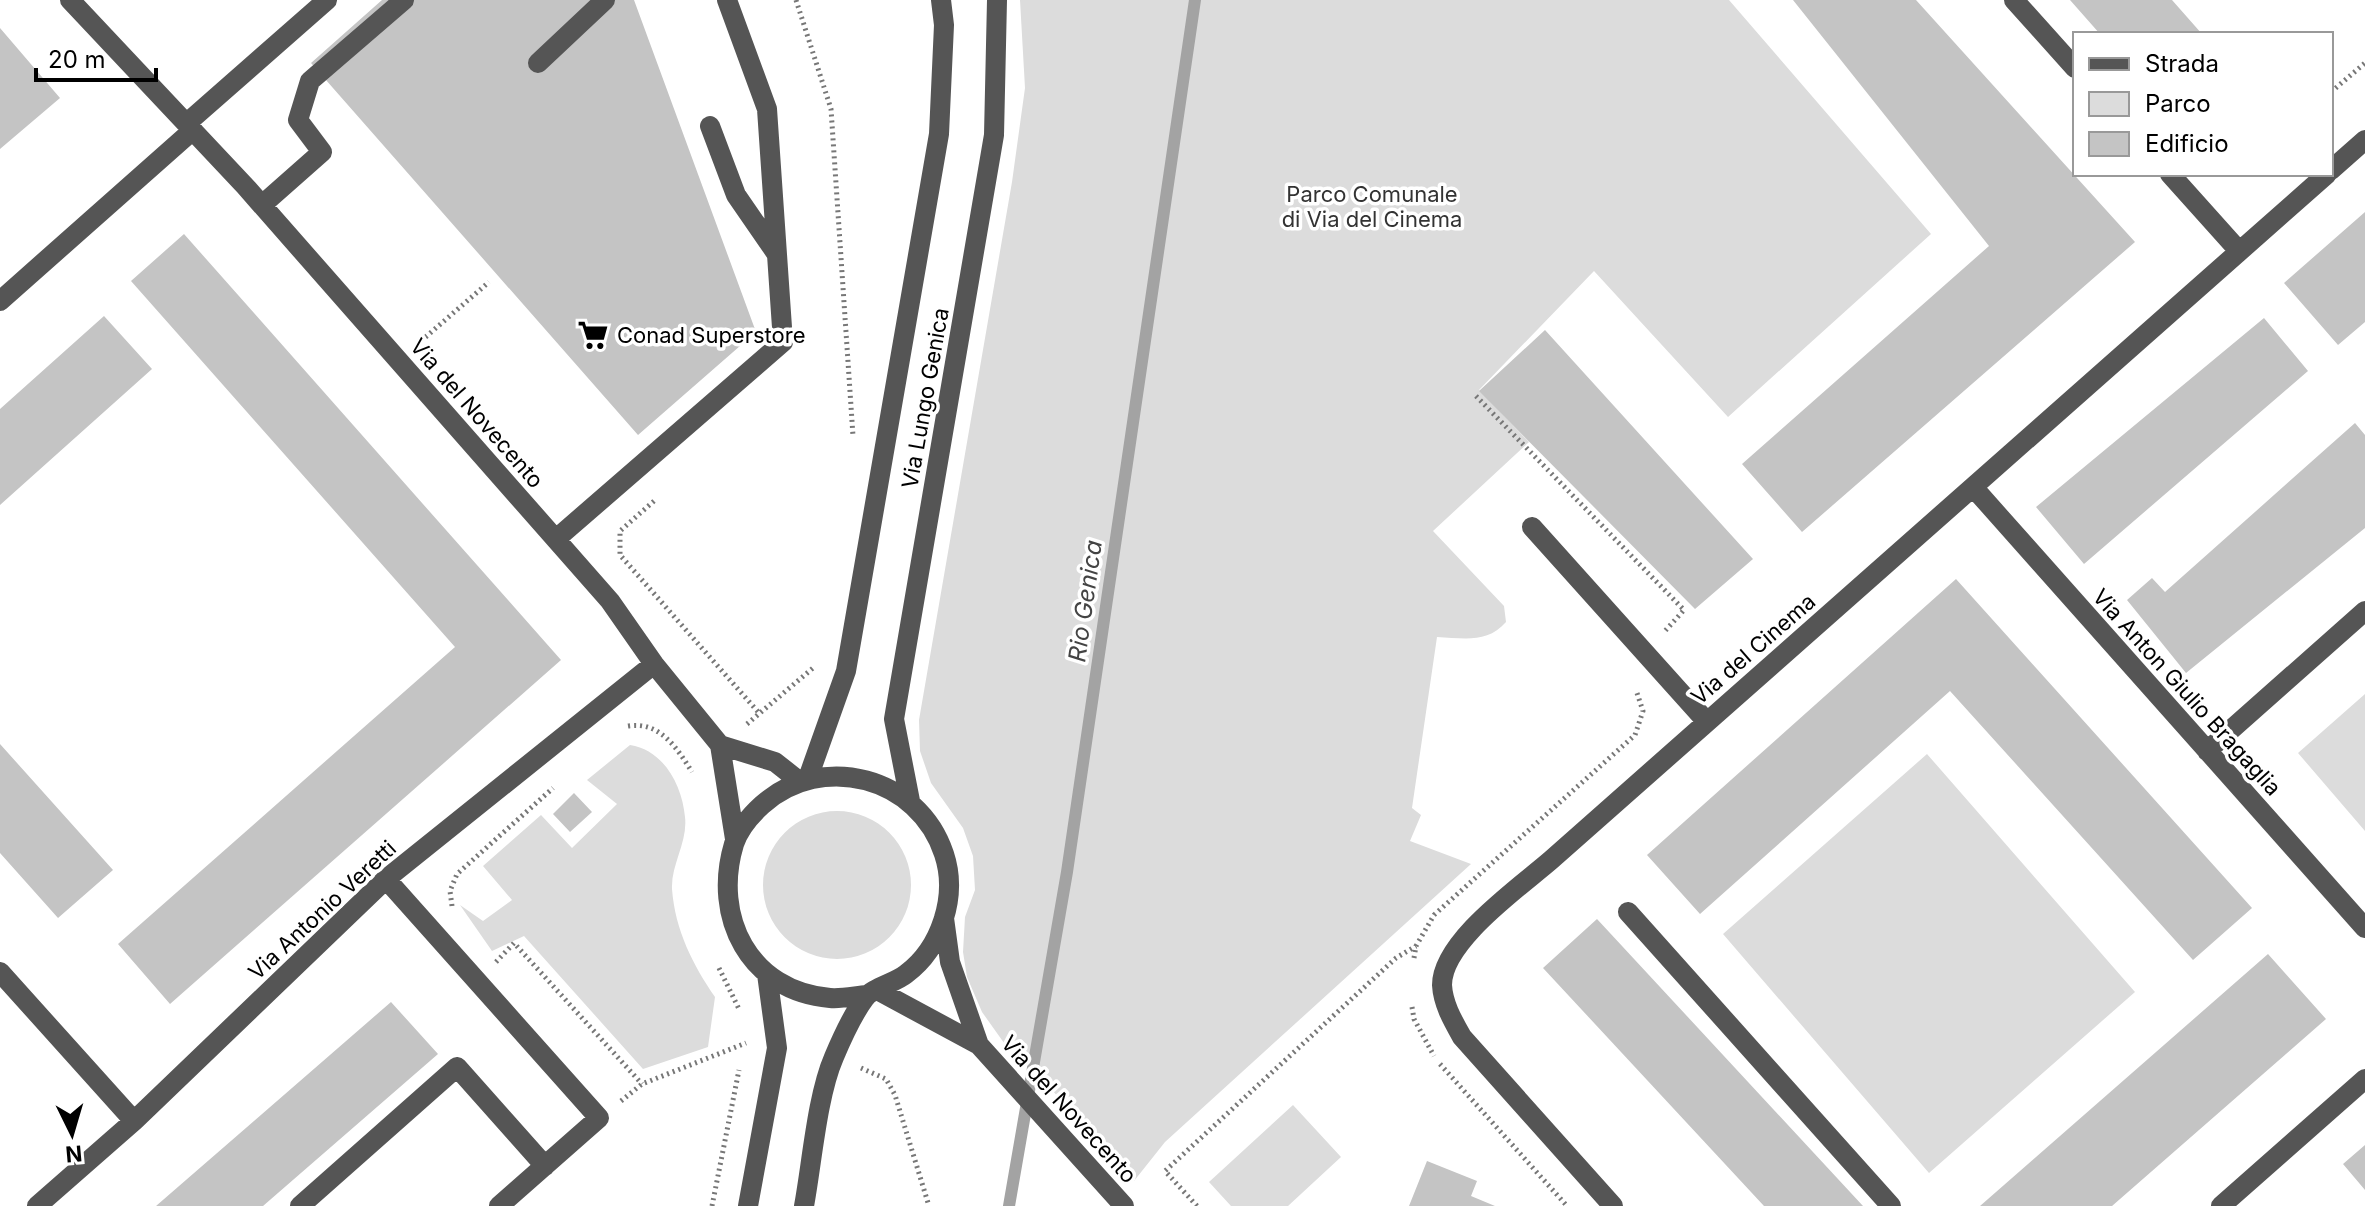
<svg xmlns="http://www.w3.org/2000/svg" width="2365" height="1206" viewBox="0 0 2365 1206" font-family="Inter,sans-serif">
<rect width="100%" height="100%" fill="#fff"/>
<!-- green -->
<path fill="#dcdcdc" d="M1020,0H1729L1931,234L1728,417L1594,271L1479,390L1529,442L1433,531L1504,606L1506,622C1487,644 1463,638 1437,637L1412,808L1421,815L1410,841L1471,864L1165,1142L1134,1181L1033,1069L1009,1050L982,1012L967,977L963,952L965,917L975,890L973,856L963,828L931,783L920,751L919,720L1012,182L1025,88Z
M2365,694V831L2298,753Z
M630,745C663,750 682,784 685,817C688,842 671,864 672,889C675,930 693,965 715,997L708,1047L643,1069L524,936L492,951L460,905L483,921L512,900L483,866L541,815L572,848L617,804L587,780Z
M1927,754L2135,992L1929,1173L1723,934Z
M763 885a74 74 0 1 1 148 0a74 74 0 1 1-148 0Z
M1293,1105L1341,1157L1288,1206H1231L1209,1182Z"/>
<g fill="none" stroke-linecap="round" stroke-linejoin="round">
<!-- stream -->
<path stroke="#a3a3a3" stroke-width="12" d="M1009,1206L1067,872L1195,0"/>
</g>
<!-- building -->
<path fill="#c4c4c4" d="M382,0H634L756,332L638,435L311,63Z
M1793,0H1916L2135,242L1802,532L1742,464L1989,246Z
M2070,0H2172L2202,34H2100Z
M0,28L60,98L0,149Z
M2365,212V322L2338,345L2284,283Z
M184,234L561,660L170,1004L118,944L455,647L131,281Z
M104,316L152,369L0,505V409Z
M2264,318L2308,371L2084,564L2036,507Z
M1545,330L1753,559L1695,609L1479,391Z
M2355,423L2365,435V528L2186,673L2127,600L2152,578L2165,592Z
M1956,579L2252,908L2193,960L1950,691L1700,914L1647,855Z
M0,744L113,870L58,918L0,853Z
M574,793L592,812L570,832L553,814Z
M1597,919L1863,1206H1764L1543,968Z
M2268,954L2326,1019L2112,1206H1980Z
M391,1002L438,1054L263,1206H156Z
M2365,1145V1190L2343,1164Z
M1427,1161L1477,1181L1471,1196L1495,1206H1409Z"/>
<g fill="none" stroke-linecap="round" stroke-linejoin="round">
<!-- path -->
<path stroke="#777" stroke-width="5" stroke-dasharray="2 4" stroke-linecap="butt" d="M796,0L831,109L853,436
M2331,92L2365,63
M421,341L489,282
M1476,396L1684,610L1665,631
M654,501L620,531V555L760,714
M747,724L813,668
M628,726C660,721 677,748 692,772
M452,906L450,891L457,874L553,788
M1414,958L1416,946L1434,915L1635,735L1643,711L1637,693
M496,962L514,943L642,1084
M719,968L739,1009
M1412,1007L1414,1019L1434,1056
M1440,1064L1567,1206
M861,1068L886,1079L895,1095L929,1206
M621,1101L642,1084L746,1043
M712,1206L739,1070
M1197,1206L1165,1171L1396,958L1416,946"/>
<!-- minor -->
<path stroke="#555" stroke-width="20" d="M70,0L245,186L610,601L654,664L720,745L735,839
M2014,0L2075,68
M538,63L605,0
M187,123L327,0
M710,126L736,195L776,253
M2331,170L2365,140
M2170,174L2239,251
M262,205L322,152L298,120L310,81L404,0
M0,301L193,130
M1973,487L2365,928
M1532,527L1707,722
M556,539L783,342L767,109L727,0
M720,745L775,762L799,781
M2207,751L2365,611
M808,778L846,671L939,134L944,25L941,0
M910,801L894,719L994,135L997,0
M386,879L599,1118L499,1206
M1628,912L1891,1206
M944,918L950,962L979,1045
M0,972L134,1121
M879,991L979,1045L1124,1206
M37,1206L134,1121L386,879L654,664
M300,1206L457,1067L545,1166
M748,1206L777,1048L767,974
M804,1206C812,1163 817,1096 834,1057C842,1038 852,1015 865,998C872,988 895,983 906,974C941,948 958,896 944,854C919,777 822,751 762,805C751,815 739,829 734,844C712,917 749,991 830,998C842,999 855,996 867,995
M1613,1206L1462,1037C1453,1021 1443,1004 1442,985C1442,941 1520,887 1551,860L2327,174
M2221,1206L2365,1079"/>
</g>
<!-- icons -->
<defs>
<g id="supermarket-bare" transform="scale(2.4)"><path d="M-6-5.5h2.5l.6 2H6L4.5 2H-2.5L-4.4-4H-6ZM-1.5 3.2a1.3 1.3 0 1 0 .1 0ZM3 3.2a1.3 1.3 0 1 0 .1 0Z" fill="#000" stroke="#fff" stroke-width="2.5" paint-order="stroke"/></g>
</defs>
<g fill-rule="evenodd">
<use href="#supermarket-bare" x="593" y="335"/>
</g>
<g text-anchor="middle" dominant-baseline="central" stroke-width="7" stroke-linejoin="round" paint-order="stroke">
<!-- park labels -->
<g font-size="22" fill="#333" stroke="#fff">
<text x="1372" y="194">Parco Comunale<tspan x="1372" dy="25">di Via del Cinema</tspan></text>
</g>
<!-- poi labels -->
<g font-size="22" fill="#000" stroke="#fff" text-anchor="start">
<text x="617" y="335">Conad Superstore</text>
</g>
<!-- street labels -->
<g font-size="22" fill="#000" stroke="#fff">
<text transform="translate(925 398) rotate(-80)">Via Lungo Genica</text>
<text transform="translate(477 413) rotate(49)">Via del Novecento</text>
<text transform="translate(1753 649) rotate(-41)">Via del Cinema</text>
<text transform="translate(2187 692) rotate(48)">Via Anton Giulio Bragaglia</text>
<text transform="translate(322 910) rotate(-43)">Via Antonio Veretti</text>
<text transform="translate(1069 1109) rotate(48)">Via del Novecento</text>
</g>
<!-- water labels -->
<g font-size="24" font-style="italic" fill="#444" stroke="#fff">
<text transform="translate(1085 601) rotate(-82)">Rio Genica</text>
</g>
</g>
<!-- legend -->
<rect x="2073" y="32" width="260" height="144" fill="#ffffff" stroke="#999999" stroke-width="2"/>
<rect x="2089" y="58" width="40" height="12" fill="#555555" stroke="#999999" stroke-width="2"/>
<text x="2145" y="72" font-size="24" fill="#000000">Strada</text>
<rect x="2089" y="92" width="40" height="24" fill="#dcdcdc" stroke="#999999" stroke-width="2"/>
<text x="2145" y="112" font-size="24" fill="#000000">Parco</text>
<rect x="2089" y="132" width="40" height="24" fill="#c4c4c4" stroke="#999999" stroke-width="2"/>
<text x="2145" y="152" font-size="24" fill="#000000">Edificio</text>
<!-- north arrow -->
<g transform="translate(72 1134) rotate(175)" stroke="#ffffff" stroke-width="6" paint-order="stroke">
<path d="M0-6L14 30L0 20L-14 30Z" fill="#000000"/>
<text y="-12" font-size="22" font-weight="bold" text-anchor="middle" fill="#000000">N</text>
</g>
<!-- scale -->
<path d="M36 68v12h120v-12" fill="none" stroke="#000000" stroke-width="4"/>
<text x="48" y="68" font-size="24" fill="#000000" stroke="#ffffff" stroke-width="6" paint-order="stroke">20 m</text>
</svg>
